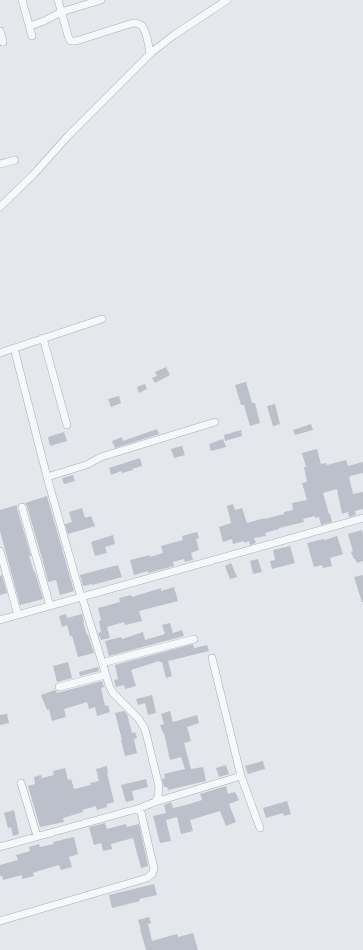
<svg xmlns="http://www.w3.org/2000/svg" width="363" height="950" viewBox="0 0 363 950" font-family="Overpass,sans-serif">
<rect width="100%" height="100%" fill="#e4e7ec"/>
<!-- building -->
<path fill="#bbc0ca" d="M166,367L170,375L155,383L152,378L157,376L155,372Z
M246,382L252,403H255L260,423L250,426L244,405H241L235,385Z
M145,384L147,389L139,393L137,387Z
M119,396L121,403L111,407L108,399Z
M275,404L280,424L273,426L267,406Z
M311,424L313,430L295,435L293,430Z
M157,429L159,434L115,448L112,441L122,437L123,441Z
M241,430L242,436L225,441L224,435Z
M64,432L67,441L50,446L48,437Z
M223,439L226,447L211,451L209,444Z
M182,446L185,455L174,458L171,449Z
M317,449L321,464L326,463L327,465L346,460L348,466L363,462V473L350,476L351,477H349L353,494L363,492V509L355,511L356,515L349,517L348,512L342,514L337,489L323,493L329,514H330L332,522L321,525L319,517L315,518V516L303,519L304,522L279,528V529L265,533L266,536L254,538L256,543L250,545L249,541L244,543V541L233,544L232,539L223,542L219,527L231,523L227,506L233,504L235,510L242,508L247,523L265,518V519L284,514V512L293,510L292,503L307,500L302,483L307,482L304,467H306L302,453Z
M140,458L142,466L132,469L133,470L122,473L121,471L111,475L109,468Z
M73,475L75,481L64,484L62,478Z
M47,496L74,591L60,595L56,580L48,582L45,569L27,506L25,503Z
M17,505V508L31,556H29L34,572H35L43,599L20,605L0,531V510Z
M82,508L85,518L91,516L95,526L68,534L65,524L72,522L69,512Z
M362,530L363,535V561L357,563L355,559H354L351,552L353,551L348,534Z
M197,532L199,538L196,539L199,550L191,553L193,560L185,562L184,559L173,562L174,566L148,573V571L134,575L130,560L150,555V557L163,553L161,546L183,540L182,536Z
M113,535L115,544L105,547L107,553L95,556L91,542Z
M337,536L343,554L330,558L332,566L323,568L322,565L314,567L307,543L324,539L325,540Z
M290,546L295,563L272,569L270,561L275,560L273,550Z
M258,559L262,572L253,574L250,561Z
M231,563L237,577L230,579L225,566Z
M118,565L122,577L92,585V584L83,586L80,575Z
M2,575L7,593L0,595V576Z
M363,575V602H362L354,577Z
M174,587L178,601L139,611L142,621L125,625L124,622L107,627L110,638L101,640L98,633L101,632L99,621H101L98,608L120,602L119,598L131,595L132,597L161,588V591Z
M66,614L67,618L82,614L84,622H83L87,635H88L94,653L78,657L72,636H70L67,625L62,627L59,616Z
M170,623L173,633L182,630L184,636L109,656L105,641L121,637L122,639L143,632L145,640L165,634L162,625Z
M193,644L194,648L207,645L209,651L168,661L172,676L166,678L162,662H160L159,661L131,670L136,686L125,689L124,685L116,687L114,680L118,679L115,665Z
M68,662L72,678L57,682L53,666Z
M98,667L99,671L80,676L79,672Z
M102,681L104,687L101,688L105,706L108,705L110,712L97,716L95,707L89,709L87,702L64,709L66,717L52,721L49,709L47,710L41,695L55,690L57,693Z
M152,695L156,713L148,715L145,703L138,705L136,699Z
M124,711L127,714L132,733L135,732L137,738L134,739L137,753L125,756L121,740H122L115,713Z
M170,711L173,722L197,715L199,723L187,727L191,741L184,743L191,769L203,767L206,781L168,790L167,787H164L162,779L165,778L164,774L185,769L181,757L170,760L164,733H163L160,725L164,724L161,714Z
M7,714L9,723L0,725V715Z
M263,761L265,769L248,774L245,766Z
M226,765L229,774L219,777L216,768Z
M107,766L108,773H107L114,802L107,804V807L97,810L96,806L82,810L83,812L63,818L64,822L40,827L28,786L35,784L34,777L41,775L42,778L54,775L53,771L65,768L68,780L71,779L74,789L91,785L90,783L99,781L96,769Z
M146,779L148,787L132,791L134,800L126,802L121,785Z
M226,786L228,794L235,792L239,800L229,804L236,822L226,826L220,811L190,820L193,831L181,834L177,817L166,820L171,841L160,843L153,816L166,813L164,805L171,802L173,808L186,805L202,800L200,794Z
M287,801L291,814L284,816L283,813L266,818L263,808Z
M14,810L19,834L13,836L11,827L8,828L4,813Z
M105,823L107,829L126,824L127,827L139,824L148,866L141,868L133,838L111,844L112,849L103,851L101,843L94,845L89,827Z
M74,837L78,854L69,857L72,867L61,870L59,865L38,871L33,873L34,876L22,879V875L3,880L2,876H0V865L18,860L16,855L30,851L29,847L39,844L40,847L54,844L53,842Z
M154,884L157,895L139,899L140,901L112,908L109,895Z
M149,917L151,923L148,924L152,941L177,934L178,937L193,933L198,950H146L140,929H141L138,920Z"/>
<g fill="none" stroke-linecap="round" stroke-linejoin="round">
<!-- minor casing -->
<g stroke="#a9aeb7" stroke-width="8">
<path id="minor" d="M22,0L32,36
M58,0L69,39L71,41H76L133,23C136,23 139,23 142,26C146,31 149,47 150,54
M30,26L44,21L61,12L101,0
M0,31L3,42
M0,164L15,160
M0,207L34,174L68,136L152,52L174,35L227,0
M43,338L67,425
M14,348L47,477L81,597
M0,353L102,319
M47,477L86,465L101,457L215,422
M22,507L50,606
M0,551L18,615
M82,597L109,685L113,693L138,718L145,729L159,786L158,797L155,802
M0,620L363,518
M212,658L241,776L260,828
M102,663L194,639
M59,687L105,675
M21,783L37,836
M0,847L140,808L155,802L241,776
M0,921L147,878L152,874L154,869L140,808"/>
</g>
<!-- minor -->
<use href="#minor" stroke="#f7f8fa" stroke-width="7"/>
</g>
</svg>
